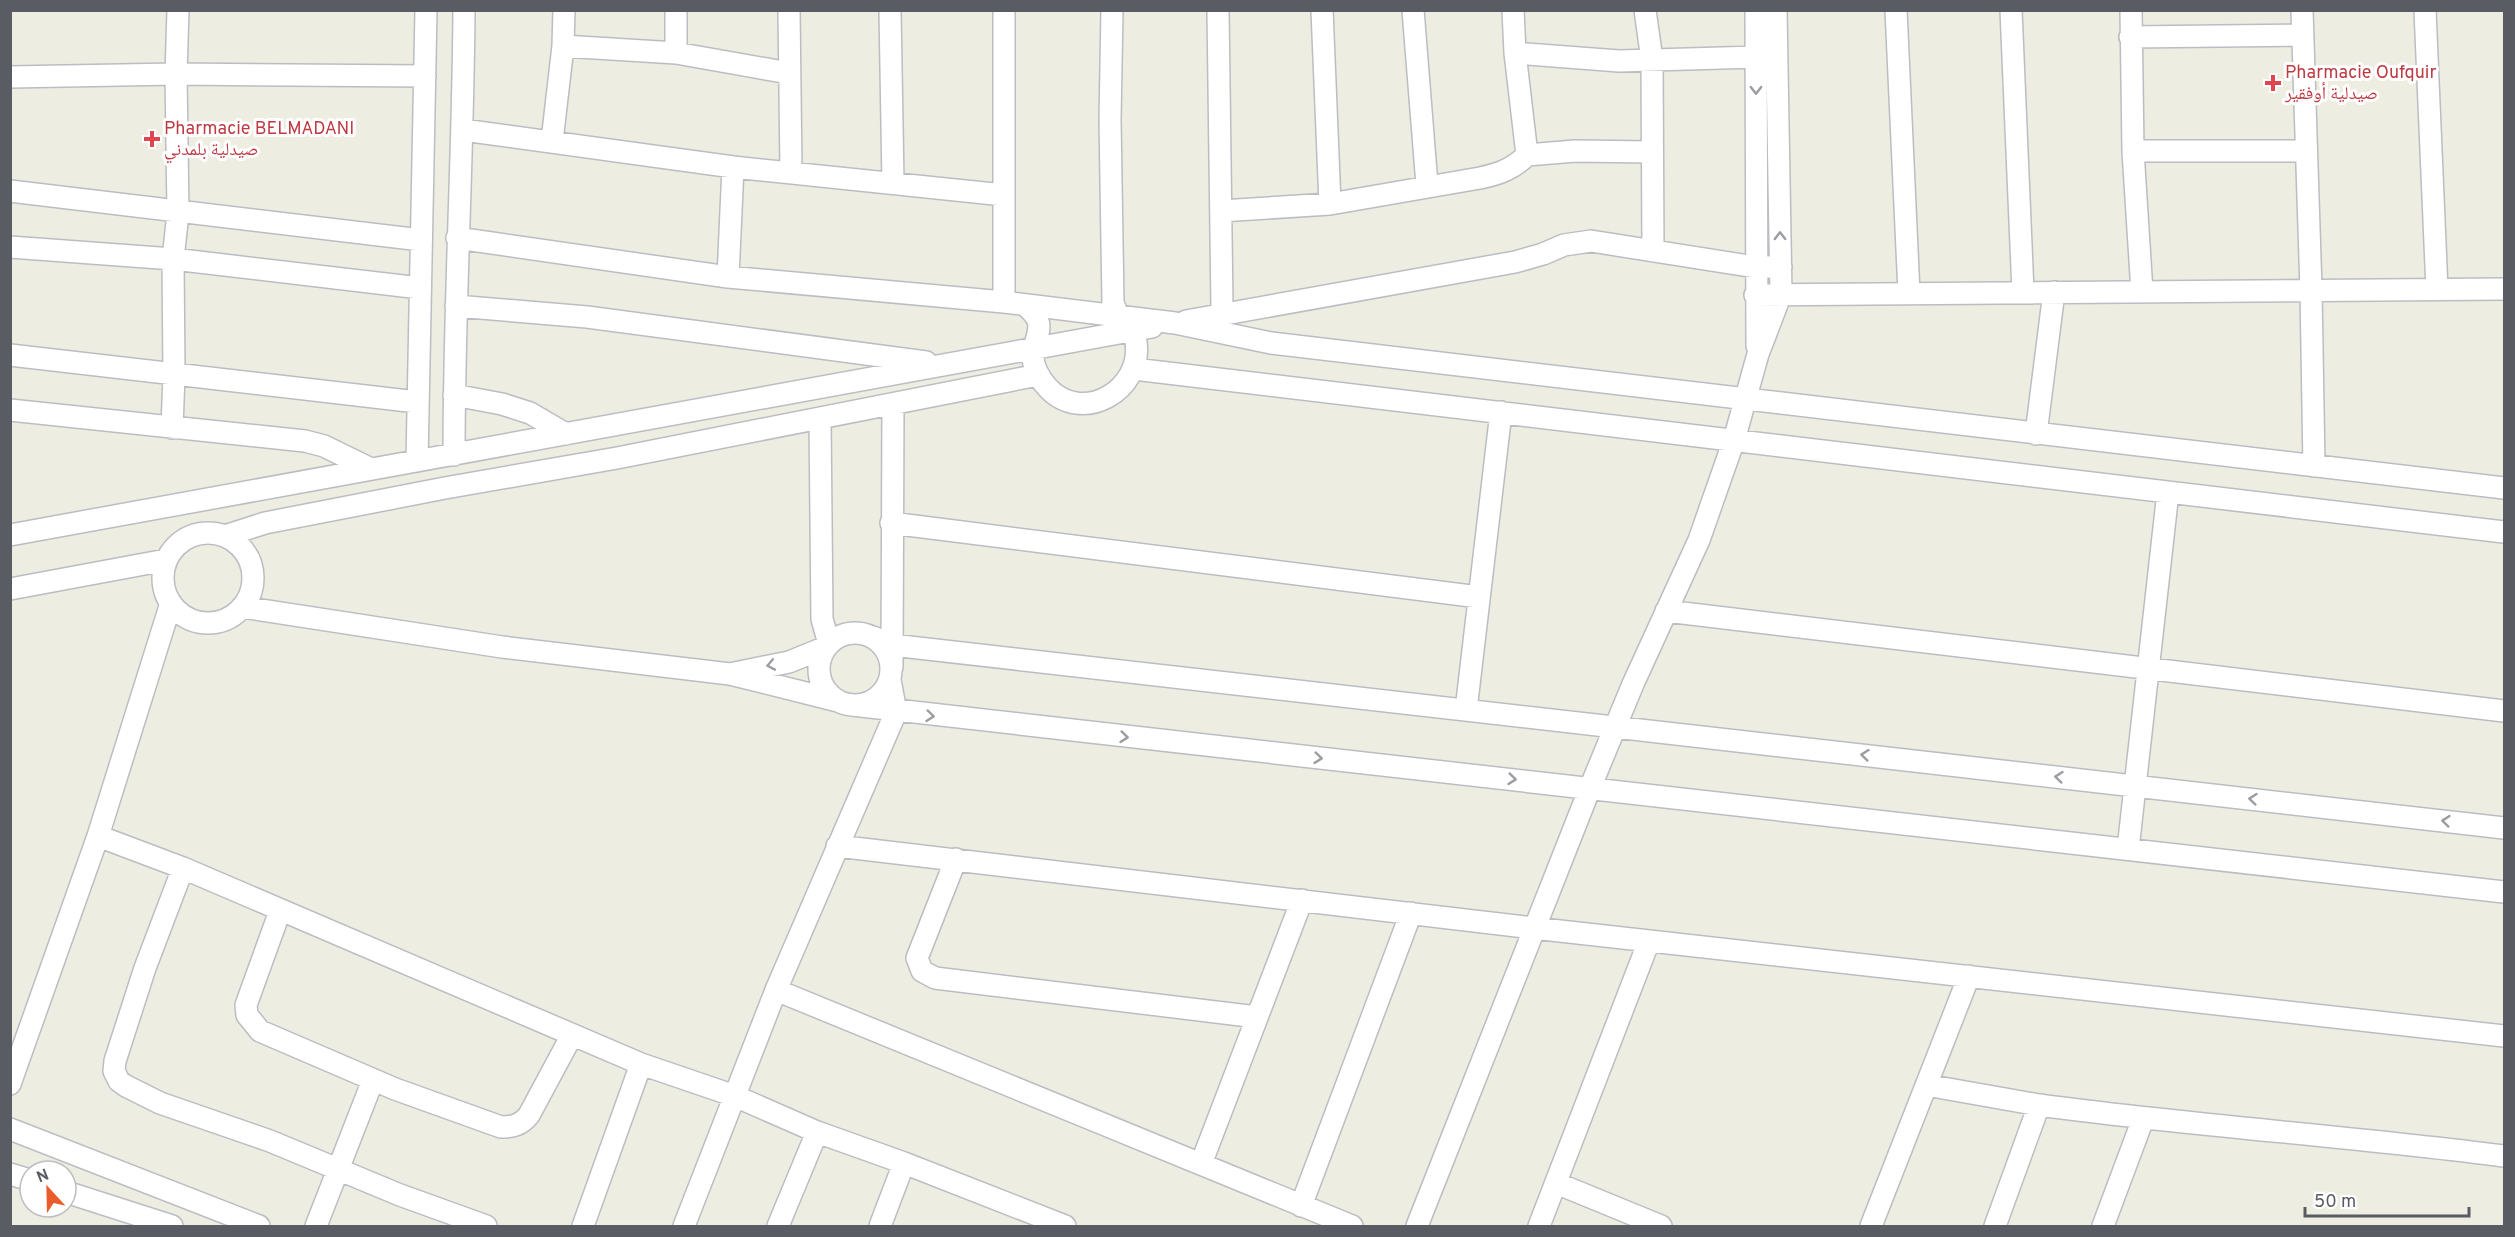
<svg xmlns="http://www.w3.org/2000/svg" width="2515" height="1237" viewBox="0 0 2515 1237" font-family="Overpass,'Noto Naskh Arabic',sans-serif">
<rect width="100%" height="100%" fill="#edede1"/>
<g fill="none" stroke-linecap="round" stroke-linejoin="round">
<!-- street casing -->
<g stroke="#bcbdc3" stroke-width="24">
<path id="street" d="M789,10L791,172
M890,10L893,183
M1004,10V302
M1218,10L1222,308
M1322,10L1330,204
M1413,10L1427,185
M1513,10L1515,53L1619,61L1756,57
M1645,10L1652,60L1653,251
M1756,10L1757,346
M1896,10L1909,293
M2011,10L2023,292
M2131,10L2133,151L2142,292
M2302,10L2311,290L2314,466
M2425,10L2437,290
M2130,37L2301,35
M563,46L676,53L789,73
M676,53V10
M10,77L176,74L425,76
M463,130L733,167L1004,195
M552,141L563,46L564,10
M2133,151H2306
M1527,155L1575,151L1652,152
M10,191L421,240
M1221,211L1330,204L1480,178C1499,174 1513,169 1527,155L1515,53
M457,238L728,277L1004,302L1175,323L1271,343L2504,488
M10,247L173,259L420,288
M728,277L733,167
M1755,295L2504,289
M1025,305C1045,322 1039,328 1034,349C1030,363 1039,378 1047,387C1082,426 1143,390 1136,342C1134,329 1125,326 1119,316C1116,312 1115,307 1113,303L1110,120L1112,10
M456,306L587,317L926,362
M1186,321L1515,262L1543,254L1564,245L1591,241L1755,267H1781
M10,355L417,402
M1134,369L2504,532
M454,395L502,404L530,413L566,434
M10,410L305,441L324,446L371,469
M820,418L822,619L829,644
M172,428L174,375L173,259L178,213L176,74L178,10
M2036,434L2054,292
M454,455C454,306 463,159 464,10
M417,461L426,10
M891,523L1479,597
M163 578a45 45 0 1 1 90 0a45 45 0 1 1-90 0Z
M10,535L1152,327
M225,536L265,523L445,488L617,458L1038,375
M10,589L166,560
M242,607L502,647L730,674
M1666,611L2504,711
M819 669a36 36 0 1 1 72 0a36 36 0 1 1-72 0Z
M873,637L892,645L2504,828
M826,647L789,662L730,674L838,701
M892,667L893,404
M852,705L2504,892
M1466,710L1501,412
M98,836L171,603
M837,846L1533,928L2504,1036
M2128,849L2168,492
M956,859L917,958L922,971L935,978L1257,1017
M183,868L145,968L115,1061L114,1071L119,1081L126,1086L160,1103L270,1141L400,1195L486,1226
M280,911L246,1005L247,1015L260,1031L395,1089L501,1127C513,1127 521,1125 529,1115L572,1035
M776,990L1352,1226
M10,1084L98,836L183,868L641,1064L735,1096L817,1132L904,1163L1065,1226
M1926,1085L2039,1105
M10,1129L259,1226
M1201,1164L1302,900
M10,1174L30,1180
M1556,1183L1661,1226
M66,1192L172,1226
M1301,1206L1411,913
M316,1226L373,1080
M583,1226L641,1064
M684,1226L776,990L896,712L890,680
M778,1226L817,1132
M880,1226L904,1163
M1417,1226L1590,788L1633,684L1699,540L1734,440L1758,354L1781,294L1776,10
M1539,1226L1649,941
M1871,1226L1969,976
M1995,1226L2039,1105C2194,1126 2350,1136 2504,1156
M2103,1226L2143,1119"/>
</g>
<!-- street -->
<use href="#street" stroke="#fff" stroke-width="21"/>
</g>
<!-- one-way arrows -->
<defs><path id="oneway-chevron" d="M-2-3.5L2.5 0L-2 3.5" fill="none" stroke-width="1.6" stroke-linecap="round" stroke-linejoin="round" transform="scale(1.5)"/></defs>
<g stroke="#9c9da1">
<use href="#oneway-chevron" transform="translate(1756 90) rotate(90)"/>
<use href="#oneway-chevron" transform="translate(1780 236) rotate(-91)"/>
<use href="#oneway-chevron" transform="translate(771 665) rotate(169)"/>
<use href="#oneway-chevron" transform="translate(930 716) rotate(6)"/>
<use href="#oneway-chevron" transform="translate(1124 737) rotate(6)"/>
<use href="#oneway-chevron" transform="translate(1865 755) rotate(-174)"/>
<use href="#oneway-chevron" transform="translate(1318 758) rotate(6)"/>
<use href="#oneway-chevron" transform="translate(2059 777) rotate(-174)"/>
<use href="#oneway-chevron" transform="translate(1512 779) rotate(6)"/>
<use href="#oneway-chevron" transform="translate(2253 799) rotate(-174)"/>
<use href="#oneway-chevron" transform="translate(2446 821) rotate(-174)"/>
</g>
<!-- markers -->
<g fill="#e0444e" stroke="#fff" stroke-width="2">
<path d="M2270 74h6v6h6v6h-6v6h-6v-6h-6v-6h6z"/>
<path d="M149 130h6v6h6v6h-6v6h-6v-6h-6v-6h6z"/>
</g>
<g text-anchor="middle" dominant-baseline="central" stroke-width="6" stroke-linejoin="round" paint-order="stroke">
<!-- health labels -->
<g font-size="18" fill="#be3a42" stroke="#fff" text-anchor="start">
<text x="2285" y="73">Pharmacie Oufquir<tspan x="2285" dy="21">صيدلية أوفقير</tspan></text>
<text x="164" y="129">Pharmacie BELMADANI<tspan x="164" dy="21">صيدلية بلمدني</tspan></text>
</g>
</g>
<!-- border -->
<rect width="2515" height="1237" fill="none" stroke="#5a5c63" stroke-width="24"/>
<!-- north arrow -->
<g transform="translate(48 1189) rotate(338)"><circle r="28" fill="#ffffff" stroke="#bdbec1" stroke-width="1.5"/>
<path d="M0-4.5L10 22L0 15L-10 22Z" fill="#ea5d2b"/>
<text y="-9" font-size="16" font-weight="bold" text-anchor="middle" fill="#5a5c63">N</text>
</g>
<!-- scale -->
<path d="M2305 1207v9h164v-9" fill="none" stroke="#5a5c63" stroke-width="3"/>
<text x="2314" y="1207" font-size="18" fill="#5a5c63" stroke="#ffffff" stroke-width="4.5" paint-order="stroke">50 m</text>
</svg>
